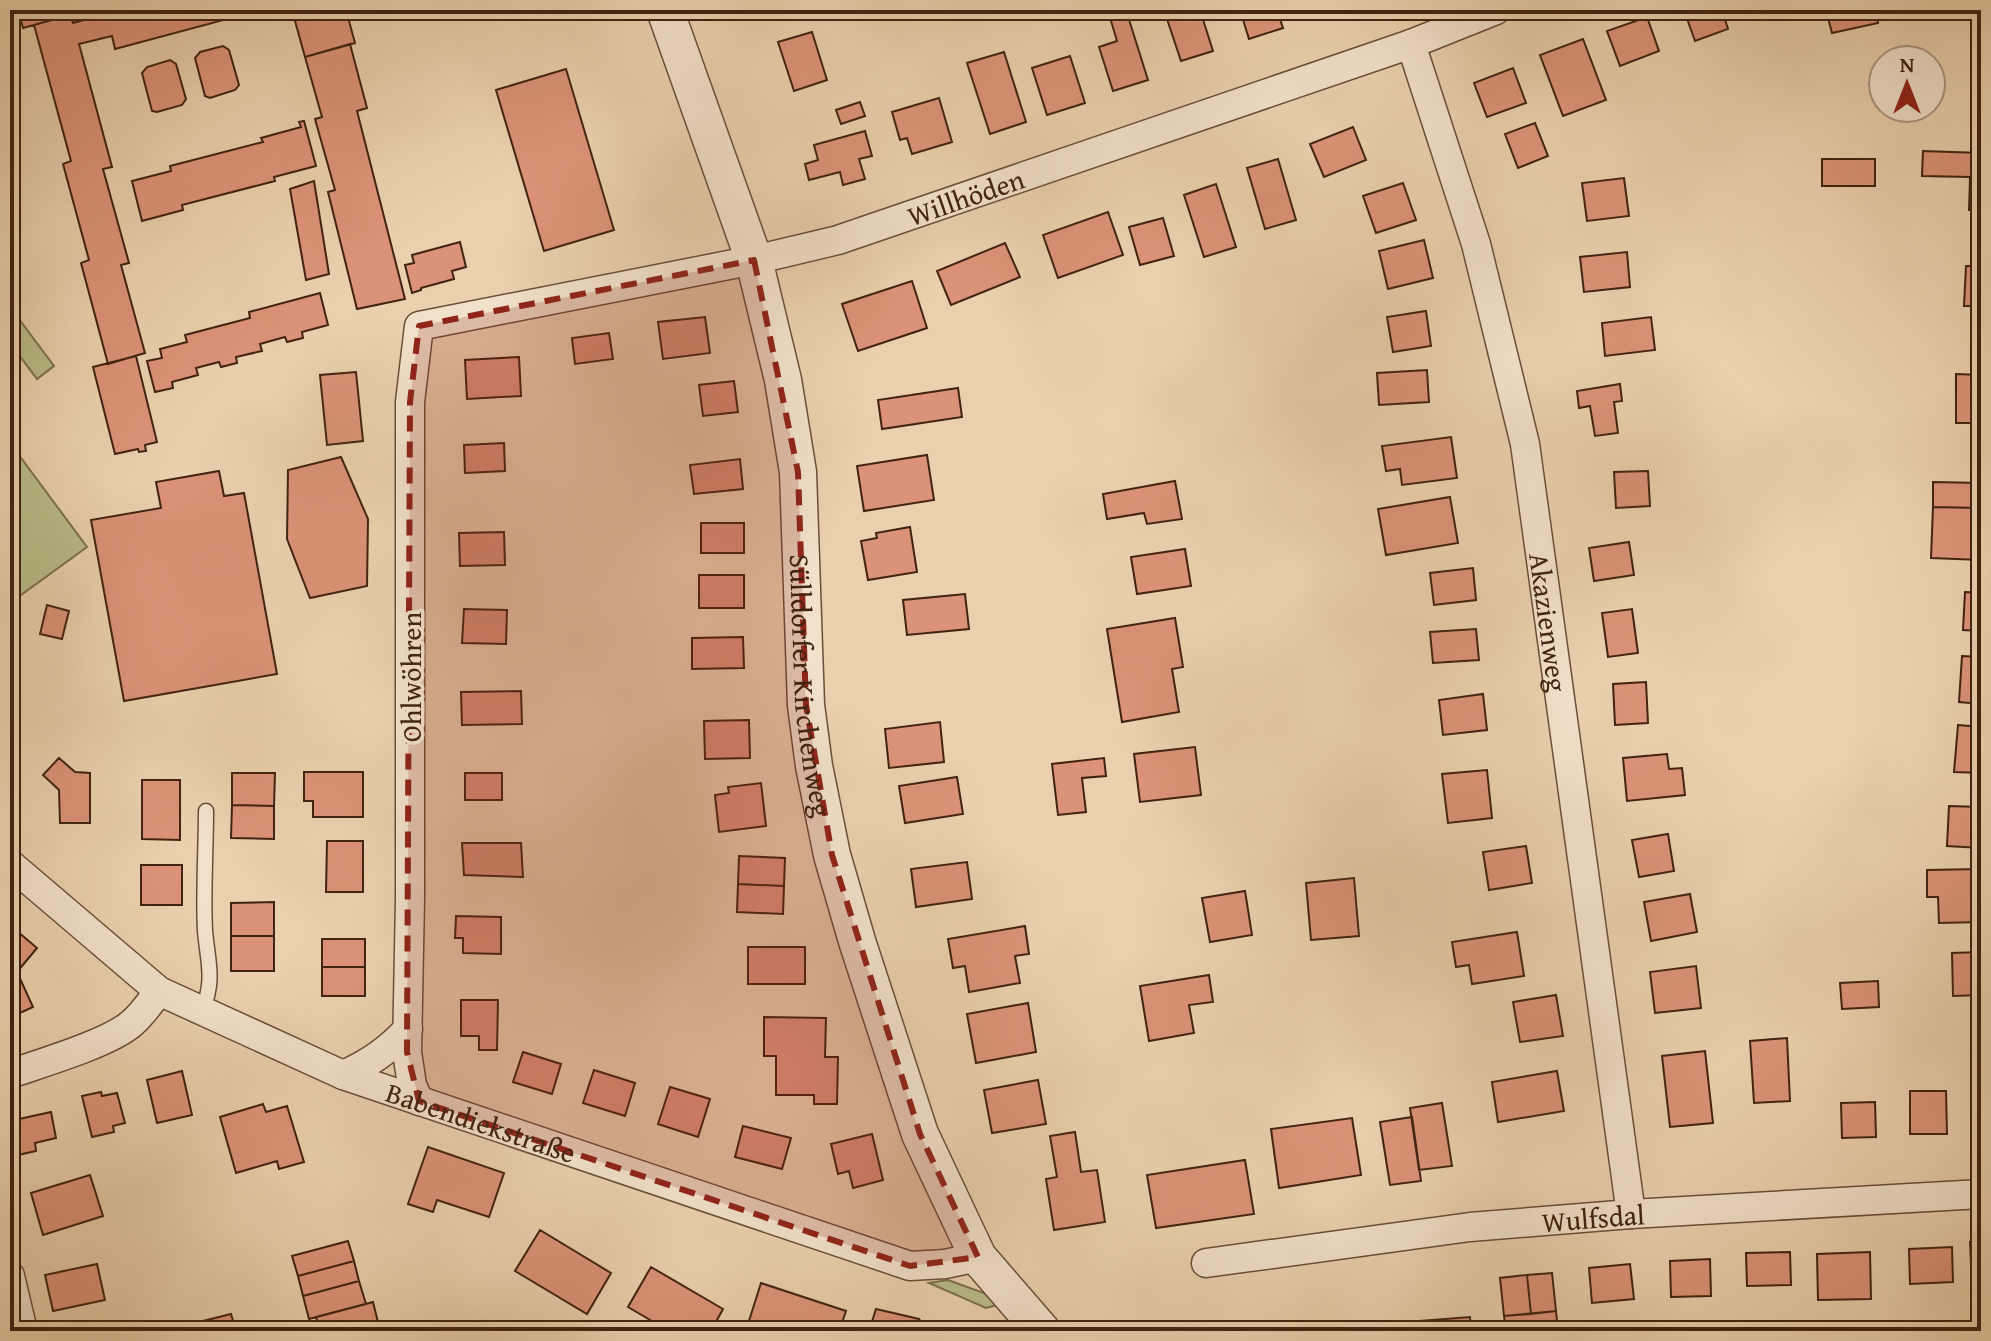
<svg xmlns="http://www.w3.org/2000/svg" width="1991" height="1341" viewBox="0 0 1991 1341" font-family="'Gentium Book Plus',serif">
<rect width="100%" height="100%" fill="#ead0ad"/>
<filter id="stains"><feTurbulence type="fractalNoise" baseFrequency=".0025" numOctaves="4"/><feColorMatrix values="0 0 0 0 .2 0 0 0 0 .09 0 0 0 0 .02 0 0 0 .5 -.17"/></filter>
<radialGradient id="worn" r=".72"><stop offset=".6" stop-color="#630" stop-opacity="0"/><stop offset="1" stop-color="#630" stop-opacity=".3"/></radialGradient>
<!-- green -->
<path fill="#b8bb89" stroke="#7c6f4d" stroke-width="2" d="M10,307L54,366L37,379L10,343Z
M10,443L87,547L10,603Z
M948,1280L984,1293L997,1305L986,1308L929,1283Z"/>
<!-- building -->
<path fill="#dc9278" stroke="#412311" stroke-width="2" d="M18,10H84L86,19L73,23L70,15L23,28Z
M133,10H261L115,49L112,36L79,44L112,167L103,169L129,263L121,265L145,353L108,364L81,263L89,260L63,164L71,161L34,25L70,15L73,23L109,13L110,16Z
M292,10H346L355,43L305,57Z
M742,10H777L745,20Z
M1120,10H1126L1148,80L1113,91L1099,47L1117,41L1109,14Z
M1164,10H1200L1213,51L1181,61Z
M1240,10H1277L1283,28L1249,39Z
M1684,10H1722L1728,29L1695,41Z
M1757,10H1783L1759,16Z
M1826,10H1875L1878,23L1832,33Z
M1647,17L1659,51L1620,66L1607,31Z
M812,32L827,80L794,91L778,42Z
M1583,39L1606,100L1563,116L1540,55Z
M350,44L367,108L357,111L405,299L357,309L328,192L335,190L315,119L322,117L305,57Z
M223,46L229,50L239,85L235,90L210,98L205,96L195,58L200,52Z
M1004,52L1026,122L990,134L967,63Z
M1070,56L1085,103L1047,115L1032,68Z
M170,60L176,64L186,99L182,105L157,112L152,111L142,73L147,67Z
M1513,68L1526,103L1487,117L1474,83Z
M566,69L614,230L544,251L496,90Z
M939,98L952,142L912,154L907,138L900,140L892,112Z
M860,102L865,116L841,124L836,110Z
M304,121L316,166L274,177L275,181L182,205L183,210L142,221L132,181L171,171L170,166L263,142L261,138L301,127L299,122Z
M1535,123L1548,156L1518,168L1505,134Z
M1353,127L1366,160L1324,177L1310,144Z
M865,131L872,156L859,159L865,179L843,185L840,172L809,180L805,164L818,160L814,145Z
M1923,151L1981,153V210H1969L1970,177L1922,176Z
M1278,159L1296,220L1265,229L1247,168Z
M1822,159H1875V186H1822Z
M1624,178L1629,216L1587,221L1582,183Z
M314,181L329,274L306,280L290,189Z
M1403,183L1416,220L1376,233L1363,196Z
M1216,184L1236,247L1204,257L1184,195Z
M1108,212L1123,255L1058,278L1043,235Z
M1163,218L1174,256L1140,265L1129,227Z
M1424,240L1433,278L1388,289L1379,251Z
M460,242L466,267L452,271L454,279L421,288V290L412,293L405,265L414,263L412,255Z
M1005,243L1020,277L951,305L937,271Z
M1627,252L1630,287L1584,292L1580,257Z
M1966,266H1981V343L1971,342L1972,306H1964Z
M912,281L927,328L858,351L842,304Z
M320,293L328,325L302,332L303,338L287,342L285,337L260,344L262,351L236,357L237,363L221,367L219,362L196,368L198,375L172,382L173,388L155,392L147,361L162,358L160,349L187,342L185,335L250,318L249,312Z
M1426,311L1431,346L1393,352L1387,317Z
M705,317L710,353L663,359L658,322Z
M1651,317L1655,350L1605,356L1602,323Z
M609,333L613,359L575,364L572,338Z
M136,356L157,442L145,445L146,451L139,452L138,449L115,454L93,367Z
M519,357L521,396L467,399L465,360Z
M1427,370L1429,402L1379,405L1377,373Z
M356,372L363,441L327,445L320,375Z
M1956,374L1981,375V423H1956Z
M734,381L738,412L703,416L699,385Z
M1620,384L1622,401L1614,402L1618,433L1595,436L1590,406L1579,408L1577,391Z
M958,388L962,417L882,429L878,400Z
M1451,437L1457,478L1402,485L1400,469L1386,471L1382,446Z
M504,443L505,471L465,473L464,445Z
M927,455L934,500L864,511L857,466Z
M341,457L368,519L367,586L310,598L287,539L288,470Z
M740,459L743,489L694,494L690,465Z
M219,471L224,496L244,493L277,674L124,701L91,520L161,508L156,482Z
M1648,471L1650,506L1616,508L1614,472Z
M1175,481L1182,519L1147,524L1144,513L1107,519L1103,494Z
M1933,482L1981,483V508L1933,507Z
M1450,497L1458,543L1386,555L1378,509Z
M1933,507L1981,508V560L1931,558Z
M701,523H744V553H701Z
M910,527L917,572L868,580L861,541L877,538L876,533Z
M504,532L505,565L460,566L459,533Z
M1629,542L1634,575L1594,581L1589,548Z
M1185,549L1191,586L1137,594L1131,557Z
M1473,568L1476,600L1434,605L1430,573Z
M699,575H744V608H699Z
M1965,592L1981,593V631L1963,630Z
M965,594L969,629L907,635L903,600Z
M47,605L69,611L62,639L40,634Z
M464,609L507,610L506,644L462,643Z
M1632,609L1638,653L1608,657L1602,613Z
M1175,618L1183,667L1172,669L1179,712L1122,722L1107,629Z
M1476,629L1479,660L1433,663L1430,632Z
M743,637L744,668L692,669V638Z
M1962,656L1981,657V704L1959,702Z
M1646,682L1648,723L1615,725L1613,684Z
M521,691L522,724L462,725L461,692Z
M1483,694L1487,730L1443,735L1439,700Z
M749,720L750,758L705,759L704,721Z
M940,722L944,762L889,768L885,729Z
M1958,725L1981,727V773L1954,772Z
M1195,747L1201,795L1140,802L1134,754Z
M1667,754L1669,769L1682,768L1685,795L1627,801L1623,758Z
M59,758L75,772L90,773V823H60L59,790L43,775Z
M1104,758L1106,776L1082,778L1086,812L1058,815L1052,764Z
M1487,770L1492,818L1448,823L1442,774Z
M304,772H363V817H313V801H304Z
M232,773H275L274,806L232,805Z
M465,773H502V800H465Z
M957,777L963,814L905,823L899,786Z
M142,780H180V840L142,839Z
M761,783L766,826L719,832L715,795L729,793L728,787Z
M232,805L274,806V839L231,838Z
M1949,806L1981,807V848L1947,846Z
M1668,834L1674,871L1639,877L1632,840Z
M327,841H363V892H326Z
M462,843H521L523,877L464,875Z
M1526,846L1532,883L1489,890L1483,852Z
M739,856L785,858L784,886L738,884Z
M967,862L972,899L916,907L911,869Z
M141,865H182V905H141Z
M1981,869V922L1939,923L1938,897H1927V870Z
M1354,878L1359,936L1311,940L1306,883Z
M738,884L784,886L783,914L737,912Z
M1245,891L1252,935L1210,942L1202,898Z
M1690,894L1697,932L1651,941L1644,902Z
M274,902V936H231V903Z
M456,916L501,917V954L463,953V938H455Z
M10,925L37,948L17,972L33,1007L20,1013L10,992Z
M1025,926L1029,954L1015,956L1020,983L969,992L965,966L953,968L948,939Z
M1517,932L1524,976L1472,984L1469,965L1456,967L1452,942Z
M231,936H274V971H231Z
M322,939H365V967H322Z
M748,947H805V984H748Z
M1981,952V995L1953,996L1952,953Z
M1696,966L1701,1008L1655,1013L1650,972Z
M322,967H365V996H322Z
M1209,975L1213,1002L1189,1005L1194,1033L1149,1041L1140,986Z
M1878,981L1879,1007L1842,1009L1840,983Z
M1556,995L1563,1036L1520,1042L1513,1002Z
M461,1000H498L497,1050H479V1036H461Z
M1028,1003L1036,1052L976,1063L967,1014Z
M764,1017L826,1018L825,1057H838L837,1104H814V1095H776V1056H764Z
M1787,1038L1790,1101L1754,1103L1750,1041Z
M1705,1051L1713,1123L1670,1127L1662,1056Z
M523,1052L561,1064L552,1094L513,1082Z
M594,1070L635,1083L625,1116L583,1103Z
M182,1071L192,1115L157,1123L147,1080Z
M1557,1071L1564,1111L1498,1122L1492,1082Z
M1038,1080L1046,1124L992,1133L984,1090Z
M670,1087L710,1099L698,1137L658,1124Z
M1910,1091H1946L1947,1134H1910Z
M101,1092L102,1096L117,1093L125,1123L113,1126L114,1132L92,1137L82,1096Z
M1875,1102L1876,1137L1842,1138L1841,1103Z
M1442,1103L1452,1166L1419,1170L1410,1108Z
M263,1104L266,1112L287,1106L304,1162L279,1169L277,1161L236,1173L220,1117Z
M51,1112L56,1138L35,1143L36,1151L18,1155L10,1121Z
M1412,1117L1421,1181L1390,1185L1380,1122Z
M1352,1118L1361,1175L1279,1188L1271,1129Z
M743,1126L791,1138L782,1169L735,1157Z
M1075,1132L1081,1172L1097,1170L1105,1222L1054,1230L1046,1179L1057,1177L1050,1136Z
M872,1134L883,1180L853,1188L849,1171L838,1174L831,1144Z
M428,1147L504,1173L489,1217L437,1200L433,1212L408,1204Z
M1245,1160L1254,1214L1156,1228L1147,1175Z
M90,1175L103,1216L43,1235L31,1193Z
M540,1230L611,1273L587,1314L515,1271Z
M348,1241L354,1261L298,1276L292,1256Z
M1970,1242H1981V1264H1971Z
M1952,1247L1953,1282L1910,1284L1909,1249Z
M1790,1252L1791,1285L1747,1286L1746,1253Z
M1870,1252L1871,1299L1818,1300L1817,1254Z
M1710,1259L1711,1296L1671,1297L1670,1261Z
M354,1261L359,1281L303,1296L298,1276Z
M97,1264L105,1300L53,1311L45,1275Z
M1630,1264L1634,1299L1592,1303L1589,1268Z
M651,1267L723,1309L711,1331H669L628,1307Z
M1552,1273L1556,1311L1531,1314L1527,1275Z
M1527,1275L1531,1314L1504,1316L1500,1278Z
M359,1281L366,1304L309,1319L303,1296Z
M761,1283L846,1311L840,1329L846,1331H769L748,1324Z
M373,1302L379,1326L360,1331H320L316,1317Z
M876,1309L919,1319L927,1331H869Z
M1556,1311L1558,1331H1506L1504,1316Z
M231,1314L236,1331H189L187,1325Z
M1470,1317L1471,1331H1421L1420,1321Z
M387,1324L389,1331H360L379,1326Z"/>
<g fill="none" stroke-linecap="round" stroke-linejoin="round">
<!-- service casing -->
<g stroke="#6b4e38" stroke-width="17">
<path id="service" d="M202,1012C215,979 208,964 205,931C203,891 206,850 206,811"/>
</g>
<!-- minor casing -->
<g stroke="#6b4e38" stroke-width="31">
<g id="minor">
<path id="s1" d="M1411,44L1476,244L1525,444L1631,1214"/>
<path id="s2" d="M10,864L159,991L343,1075L910,1266L945,1264L978,1257"/>
<path d="M10,1074C41,1063 107,1044 131,1024C142,1015 150,1003 159,991"/>
<path d="M343,1075C369,1064 389,1050 408,1029"/>
<path id="s3" d="M419,1101L412,1085L407,1052L410,899V402L419,326L754,260L838,240L1411,44L1496,10"/>
<path id="s4" d="M1206,1263L1470,1227L1631,1214L1981,1194"/>
<path d="M10,1276L23,1331"/>
</g>
</g>
<!-- tertiary casing -->
<g stroke="#6b4e38" stroke-width="39">
<g id="tertiary">
<path id="s5" d="M665,10L754,260L783,380L798,472L806,705L814,766L832,855L857,941L920,1134L978,1257L1042,1331"/>
</g>
</g>
<!-- service -->
<use href="#service" stroke="#f1e0ca" stroke-width="14"/>
<!-- minor -->
<use href="#minor" stroke="#f1e0ca" stroke-width="28"/>
<!-- tertiary -->
<use href="#tertiary" stroke="#f1e0ca" stroke-width="36"/>
</g>
<!-- marked area -->
<path fill="#8f2418" fill-opacity="0.2" stroke="#8f2418" stroke-width="6" stroke-dasharray="16 10" stroke-linejoin="round" d="M754,260L798,472L806,705L832,855L920,1134L978,1257L910,1266L419,1101L407,1052L410,402L419,326Z"/>
<g text-anchor="middle" dominant-baseline="central" stroke-width="7" stroke-linejoin="round" paint-order="stroke">
<!-- street labels -->
<g font-size="28" fill="#412311" stroke="#f1e0ca">
<text stroke="none"><textPath href="#s3" startOffset="1340">Willhöden</textPath></text>
<text stroke="none"><textPath href="#s1" startOffset="596">Akazienweg</textPath></text>
<text transform="translate(410 677) rotate(-90)">Ohlwöhren</text>
<text stroke="none"><textPath href="#s5" startOffset="696">Sülldorfer Kirchenweg</textPath></text>
<text stroke="none"><textPath href="#s2" startOffset="544">Babendiekstraße</textPath></text>
<text stroke="none"><textPath href="#s4" startOffset="390">Wulfsdal</textPath></text>
</g>
</g>
<!-- margin -->
<rect width="1991" height="1341" fill="none" stroke="#ead0ad" stroke-width="40"/>
<rect x="12" y="12" width="1967" height="1317" fill="none" stroke="#412311" stroke-width="4"/>
<rect x="20" y="20" width="1951" height="1301" fill="none" stroke="#412311" stroke-width="2"/>
<!-- north arrow -->
<g transform="translate(1907 84)"><circle r="38" fill="#f1e0ca" stroke="#ab9480" stroke-width="2"/>
<path d="M0-6L14 30L0 20L-14 30Z" fill="#8f2418"/>
<text y="-12" font-size="22" font-weight="bold" text-anchor="middle" fill="#412311">N</text>
</g>
<rect width="100%" height="100%" filter="url(#stains)"/>
<rect width="100%" height="100%" fill="url(#worn)"/>
</svg>
